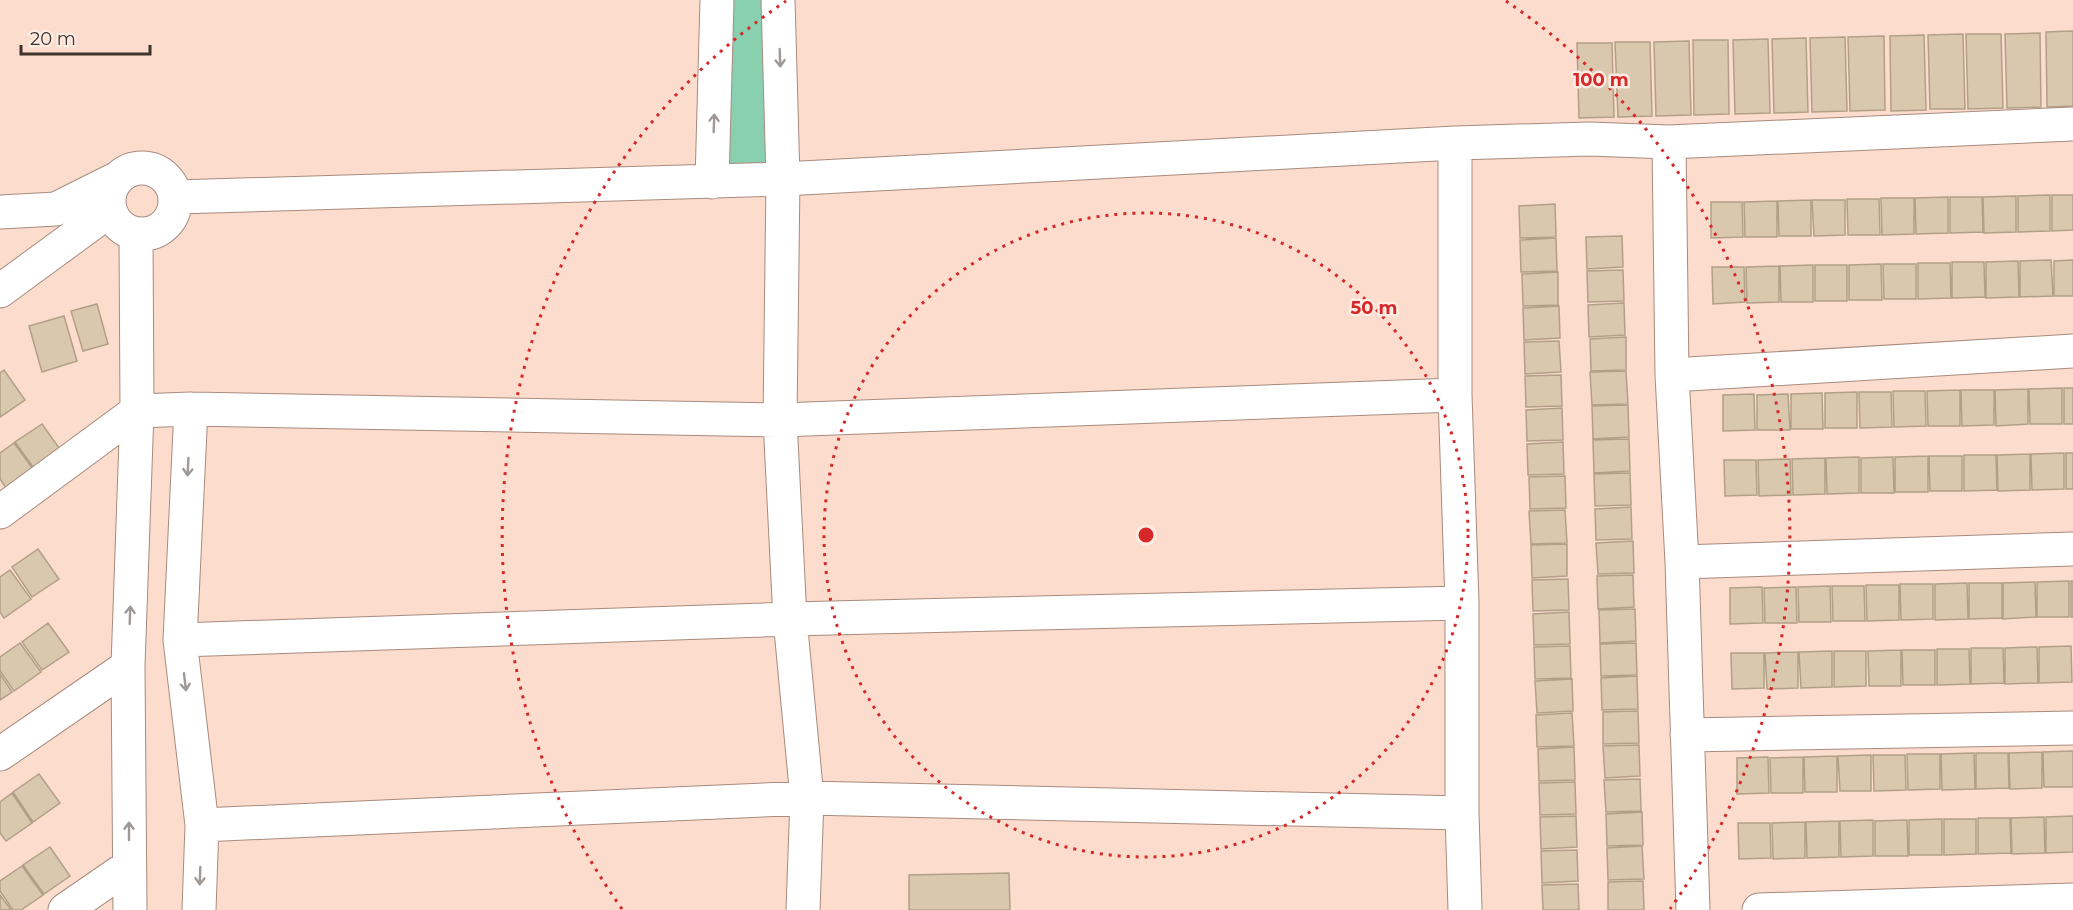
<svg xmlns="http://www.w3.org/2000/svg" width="2073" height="910" viewBox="0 0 2073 910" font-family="Montserrat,sans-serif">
<rect width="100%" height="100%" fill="#fbdccd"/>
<!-- green -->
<path fill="#89d0b0" d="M717,0H778L783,179L712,182Z"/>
<!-- building -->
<path fill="#dac8ae" stroke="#b1a087" stroke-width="1.5" d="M2073,31V106L2047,107L2046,32Z
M2040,33L2041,107L2007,108L2005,34Z
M1963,34L1965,109H1930L1928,35Z
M1966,34H2001L2003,108L1968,109Z
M1924,35L1926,110L1891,111L1890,36Z
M1884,36L1885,110L1850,111L1848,37Z
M1845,37L1847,111L1812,112L1810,38Z
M1806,38L1808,112L1774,113L1772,39Z
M1768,39L1770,113L1735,114L1733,40Z
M1693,40H1728L1729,114L1694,115Z
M1689,41L1691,115L1656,116L1654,42Z
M1615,42H1650L1652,116L1618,117Z
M1577,43H1612L1614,117L1579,118Z
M2050,195V231L2018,232V196Z
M2052,195H2073V230L2052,231Z
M2016,196V232L1984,233L1983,197Z
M1948,197V233L1916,234L1915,198Z
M1950,197H1982L1983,232L1950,233Z
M1881,198H1914V234L1882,235Z
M1847,199H1879L1880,235H1848Z
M1811,200V236H1779L1778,201Z
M1812,200H1845V235L1814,236Z
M1777,201V237H1745L1744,202Z
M1711,202H1742L1743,237L1711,238Z
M1555,204L1556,237L1520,238L1519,206Z
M1622,236L1623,267L1587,269L1586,237Z
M1556,238L1557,271L1521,272L1520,240Z
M2051,260L2053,296L2020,297V261Z
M2073,260V296H2054V261Z
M2018,261L2019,297L1986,298V262Z
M1952,262H1984L1985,297L1952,298Z
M1918,263H1950L1951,298L1918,299Z
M1881,264L1882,300H1849V265Z
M1883,264H1916V299H1884Z
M1813,265V302H1781L1780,266Z
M1815,265H1847V301H1815Z
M1779,266V302L1747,303L1746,267Z
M1712,267H1744L1745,302L1713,304Z
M1623,270L1624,301L1588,302L1587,271Z
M1558,272V305L1523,306L1522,274Z
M1624,303L1625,335L1589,337L1588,305Z
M97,304L108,344L83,351L71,311Z
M1559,306L1560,338L1524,340L1523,308Z
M64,316L77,361L42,372L29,326Z
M1626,337V370L1591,371L1590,339Z
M1559,341L1561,372L1525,374L1524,342Z
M4,370L25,400L0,417V373Z
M1626,371L1628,404L1592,405L1590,372Z
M1561,375L1562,406L1526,407L1525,376Z
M2062,388V424H2030L2029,389Z
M2064,388H2073V424H2064Z
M2028,389V424L1996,426L1995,390Z
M1960,390V426H1928L1927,391Z
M1961,390H1994V425L1962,426Z
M1893,391H1925L1926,426L1894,427Z
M1857,392V428H1825V393Z
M1859,392H1891L1892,427L1860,428Z
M1822,393L1823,429H1791V394Z
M1754,394L1755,430L1723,431V395Z
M1788,394L1790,430H1757V395Z
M1628,405L1629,437L1593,439L1592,406Z
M1562,408L1563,440L1527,441L1526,410Z
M42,424L62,452L36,471L15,442Z
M1629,439L1630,471L1594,473L1593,440Z
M1563,442L1564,474L1528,475L1527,444Z
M14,443L35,472L8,491L0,479V453Z
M2064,453V489L2032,490L2031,454Z
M2066,453H2073V489H2066Z
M2030,454V490L1998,491L1997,455Z
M1964,455H1996L1997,490L1964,491Z
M1928,456V492H1895V457Z
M1929,456H1962V491H1930Z
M1859,457V493L1827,494L1826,458Z
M1893,457L1894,493H1861V458Z
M1825,458V494L1793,495L1792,459Z
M1790,459L1791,495L1759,496L1758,460Z
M1724,460H1756L1757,495L1725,496Z
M1630,473L1631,505L1595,506L1594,474Z
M1565,476L1566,508L1530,509L1529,477Z
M1631,507L1632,539L1596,540L1595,509Z
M1565,510L1567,543L1531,544L1529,511Z
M1633,541L1634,573L1598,574L1596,543Z
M1567,544V576L1532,578L1531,545Z
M38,549L59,579L32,597L12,567Z
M10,570L31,599L4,618L0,612V577Z
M1633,575L1634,607L1598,609L1597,576Z
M1568,579L1569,610L1533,611L1532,580Z
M2069,581V617H2037V582Z
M2071,581H2073V617H2071Z
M2035,582L2036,617L2003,619V583Z
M1967,583L1968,619L1935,620V584Z
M1969,583H2002V618L1969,619Z
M1900,584H1933V619L1901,620Z
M1866,585H1899V620L1867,621Z
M1830,586L1831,622H1799L1798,587Z
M1832,586H1864L1865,621H1833Z
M1762,587L1763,623L1730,624V588Z
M1796,587L1797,623H1765L1764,588Z
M1635,609L1636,641L1600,643L1599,610Z
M1569,612L1570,644L1534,645L1533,614Z
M48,623L69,652L42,670L22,642Z
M20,643L41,672L14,691L0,671V657Z
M1636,643L1637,675L1601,676L1600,644Z
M1570,646L1571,678L1535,679L1534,647Z
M2071,646L2072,682L2039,683V647Z
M2037,647L2038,683L2005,684V648Z
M1971,648H2003L2004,683L1971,684Z
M1937,649H1969L1970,684L1937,685Z
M1901,650V686H1869L1868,651Z
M1902,650H1935V685H1903Z
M1832,651V687L1801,688L1799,652Z
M1834,651H1866V686L1834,687Z
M1798,652V688L1767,689L1765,653Z
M1731,653H1764V688L1732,689Z
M0,674L12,692L0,700Z
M1637,676L1638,709L1602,710L1601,678Z
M1572,679L1573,711L1537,713L1535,681Z
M1638,711L1639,743L1603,744V712Z
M1572,713L1574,746L1537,747L1536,715Z
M1639,745L1640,776L1605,778L1603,746Z
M1574,747L1575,780L1539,781L1538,749Z
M2073,751V787H2044L2043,752Z
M2042,752V788L2010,789L2009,753Z
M1974,753L1975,789L1942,790L1941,754Z
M1976,753H2008L2009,788L1976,789Z
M1907,754H1940V789L1908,790Z
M1871,755V791H1840L1838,756Z
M1873,755H1905L1906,790L1874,791Z
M1837,756V792H1805L1804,757Z
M1768,757L1769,793L1737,794V758Z
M1803,757V793H1771L1770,758Z
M39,774L60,803L33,822L13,792Z
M1640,779L1641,811L1606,812L1604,780Z
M1575,782L1576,814L1540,815L1539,783Z
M12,793L32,823L6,841L0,833V802Z
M1642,812L1643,845L1607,846L1606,814Z
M1576,816L1577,847L1541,849L1540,817Z
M2073,816V852L2046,853V817Z
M2044,817L2045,853L2012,854L2011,818Z
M1978,818H2010L2011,853L1978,854Z
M1942,819V855H1909V820Z
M1944,819H1976V854L1944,855Z
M1873,820V856L1841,857L1840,821Z
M1907,820L1908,856H1875V821Z
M1839,821V857L1807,858L1806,822Z
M1805,822V858L1773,859L1772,823Z
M1738,823H1770L1771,858L1739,859Z
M1642,846L1644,879L1608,880L1607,848Z
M50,847L70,876L44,894L23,865Z
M1577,850L1578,881L1542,883L1541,851Z
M22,866L43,895L21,910H13L0,891V881Z
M1009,873L1010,910H909V875Z
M1643,881L1644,910H1608V882Z
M1578,884L1579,910H1543L1542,885Z
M0,895L11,910H0Z"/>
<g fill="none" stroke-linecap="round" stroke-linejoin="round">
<!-- minor casing -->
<g stroke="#a88b7e" stroke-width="35">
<path id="minor" d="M778,0L783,179L780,420L790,619L807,798L803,910
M1669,142L1672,375L1682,562L1693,910
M1455,143V395L1462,603V813L1465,910
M109 201a33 33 0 1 1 66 0a33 33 0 1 1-66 0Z
M712,182L717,0
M176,197L783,179L1455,143L1589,139L1669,142L2073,124
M0,212L56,209L116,179
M0,291L109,211
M1672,375L2073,351
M191,409L180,640L202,825L199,910
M137,411L191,409L780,420L1455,395
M0,512L137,411
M1682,562L2073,549
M180,640L790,619L1462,603
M1687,735L2073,728
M0,754L128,666
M202,825L807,798L1462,813
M65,910L129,866
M130,910L128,666L137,411L136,235
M1759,910L2073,900"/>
</g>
<!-- minor -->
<use href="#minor" stroke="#fff" stroke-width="33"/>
</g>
<!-- one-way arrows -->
<defs><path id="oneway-shaft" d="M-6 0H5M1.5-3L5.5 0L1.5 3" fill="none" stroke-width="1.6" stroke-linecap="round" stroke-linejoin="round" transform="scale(1.5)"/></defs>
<g stroke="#9f9996">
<use href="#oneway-shaft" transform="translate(780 58) rotate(88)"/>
<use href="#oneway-shaft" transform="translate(714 123) rotate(-88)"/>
<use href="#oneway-shaft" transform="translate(188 467) rotate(93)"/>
<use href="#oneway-shaft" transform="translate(130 615) rotate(-88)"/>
<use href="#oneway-shaft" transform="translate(185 682) rotate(83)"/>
<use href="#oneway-shaft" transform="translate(129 831) rotate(-90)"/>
<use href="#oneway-shaft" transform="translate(200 876) rotate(92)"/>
</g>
<!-- distance rings -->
<g fill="none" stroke="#d62828" stroke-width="3" stroke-dasharray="3 6">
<circle cx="1146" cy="535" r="322"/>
<path d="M622 909A644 644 0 0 1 786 1M1506 1A644 644 0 0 1 1670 909"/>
</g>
<circle cx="1146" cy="535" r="9" fill="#d62828" stroke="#ffece3" stroke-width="3"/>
<g font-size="18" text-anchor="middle" font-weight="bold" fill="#d62828" stroke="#ffece3" stroke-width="5" stroke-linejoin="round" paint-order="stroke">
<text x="1601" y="86">100 m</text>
<text x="1374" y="314">50 m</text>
</g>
<!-- scale -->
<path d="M21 45v9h129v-9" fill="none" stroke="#3f332d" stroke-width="3"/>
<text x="30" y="45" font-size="18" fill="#3f332d" stroke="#ffece3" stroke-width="4.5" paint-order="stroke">20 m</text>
</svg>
